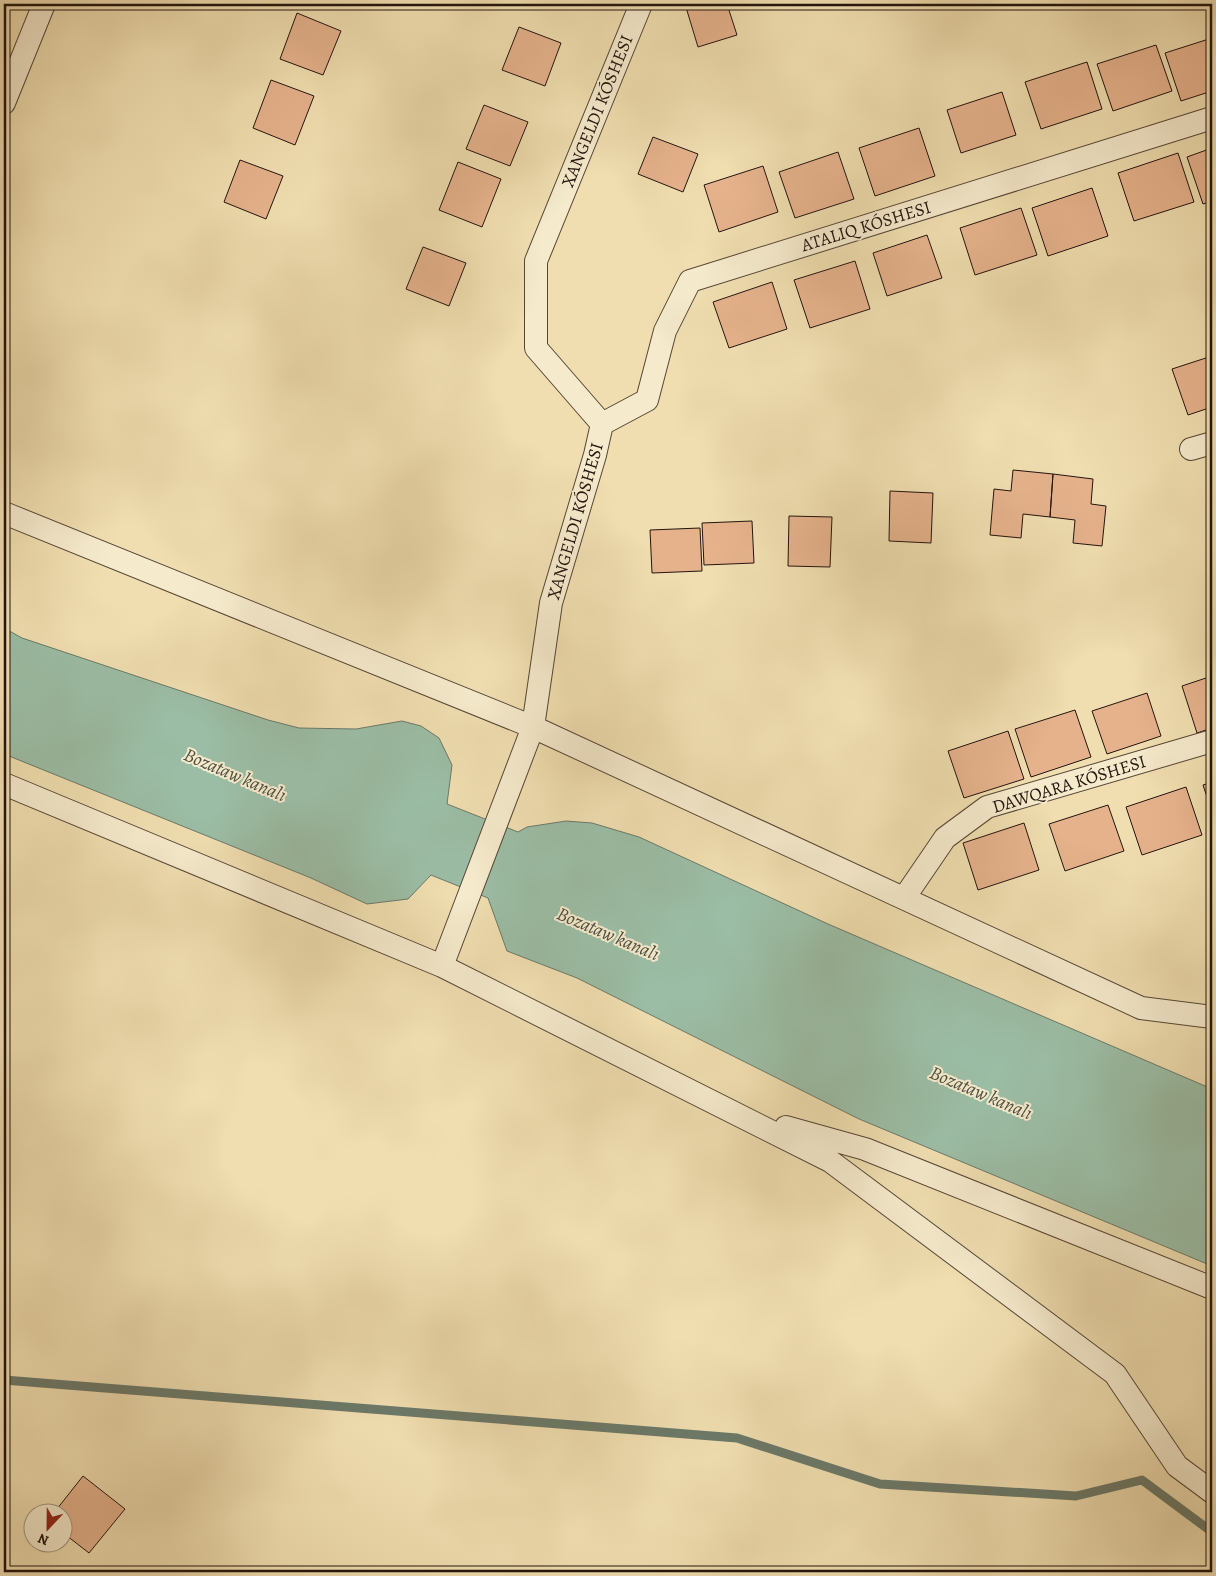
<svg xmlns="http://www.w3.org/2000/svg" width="1216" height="1576" viewBox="0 0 1216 1576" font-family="Alegreya,serif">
<rect width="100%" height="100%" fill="#f0deb0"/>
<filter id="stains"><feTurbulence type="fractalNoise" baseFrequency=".004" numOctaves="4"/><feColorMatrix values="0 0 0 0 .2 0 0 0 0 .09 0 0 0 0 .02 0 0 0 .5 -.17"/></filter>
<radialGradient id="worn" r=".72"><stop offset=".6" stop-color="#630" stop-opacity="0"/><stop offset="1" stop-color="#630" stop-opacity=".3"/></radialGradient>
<!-- water -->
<path fill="#9bbda5" stroke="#6b7969" d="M4,628L22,638L268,720L299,728L356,729L402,721L421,726L439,738L452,765L447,804L518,832L527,827L566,821L592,823L639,837L828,924L1212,1089V1266L859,1119L577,978L507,951L488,898L431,875L408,899L367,904L311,878L4,754Z"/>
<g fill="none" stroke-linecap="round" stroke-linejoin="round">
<!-- stream -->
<path stroke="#6b7969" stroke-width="9" d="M4,1380L737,1438L880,1484L1076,1496L1142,1480L1212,1532"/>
</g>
<!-- building -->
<path fill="#e5b28c" stroke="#23140e" d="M685,4H727L737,35L698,47Z
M297,13L341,31L323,75L280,59Z
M519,27L561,43L545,86L502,70Z
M1212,38V91L1181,101L1165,53Z
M1156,45L1172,91L1113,111L1097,64Z
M1087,62L1102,109L1041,129L1025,82Z
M271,80L314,96L295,145L253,128Z
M1002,92L1016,135L961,153L947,110Z
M484,105L528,122L510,166L466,149Z
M919,128L935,176L875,196L859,148Z
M653,137L698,154L683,192L638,174Z
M1212,148V201L1203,204L1187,157Z
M838,152L854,199L795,218L779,172Z
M1178,153L1194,202L1134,221L1118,173Z
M240,160L283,176L266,219L224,202Z
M458,162L501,179L482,227L439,210Z
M763,166L778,212L719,232L704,185Z
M1092,188L1108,236L1048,256L1032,208Z
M1021,208L1037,255L975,275L960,228Z
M927,235L942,278L887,296L873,253Z
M423,247L466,263L449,306L406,289Z
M855,261L870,309L810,328L794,280Z
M772,282L787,329L729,348L713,302Z
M1212,356V407L1188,415L1172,369Z
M1013,470L1053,474L1050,517L1023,514L1021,538L990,535L994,489L1011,491Z
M1053,474L1093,479L1091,504L1106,506L1102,546L1073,543L1075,520L1050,517Z
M890,491L933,493L931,543L889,541Z
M789,516L832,517L830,567L788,566Z
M752,521L754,563L704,565L702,523Z
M700,528L702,571L652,573L650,530Z
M1212,676V728L1197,733L1182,686Z
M1147,693L1161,736L1107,754L1092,711Z
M1075,710L1091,757L1031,777L1015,729Z
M1008,731L1024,779L964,798L948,751Z
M1212,782V812L1203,785Z
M1186,787L1202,835L1142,855L1126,807Z
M1108,805L1124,851L1065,871L1049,824Z
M1024,823L1039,870L978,890L963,843Z
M83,1476L125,1509L89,1553L62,1532V1514H53Z"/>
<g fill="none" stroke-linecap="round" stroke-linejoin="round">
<!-- minor casing -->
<g stroke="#564636" stroke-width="24">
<path id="minor" d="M4,103L44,4
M602,424L647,400L665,331L690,281L1212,118
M1191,449L1212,443
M4,513L533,727L1141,1008L1212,1017
M4,784L442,966L830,1161L1115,1374L1177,1466L1212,1492
M904,898L945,838L987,807L1212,741
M442,966L533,727L551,603L595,455L602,424L536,348V261L641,4
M786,1127L865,1149L1212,1288"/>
</g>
<!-- minor -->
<use href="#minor" stroke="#f5eacc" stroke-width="22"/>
</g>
<g text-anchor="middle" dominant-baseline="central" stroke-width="4" stroke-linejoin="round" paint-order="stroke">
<!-- street labels -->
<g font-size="18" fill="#23140e" stroke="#f5eacc">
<text transform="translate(597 111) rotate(-68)">XANGELDI KÓSHESI</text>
<text transform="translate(866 226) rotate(-17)">ATALIQ KÓSHESI</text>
<text transform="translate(575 521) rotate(-74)">XANGELDI KÓSHESI</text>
<text transform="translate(1069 784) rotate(-17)">DAWQARA KÓSHESI</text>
</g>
<!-- water labels -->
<g font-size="19" font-style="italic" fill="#4d4f43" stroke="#f5eacc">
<text transform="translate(235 775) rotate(23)">Bozataw kanalı</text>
<text transform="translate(608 934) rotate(23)">Bozataw kanalı</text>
<text transform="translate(981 1093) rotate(23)">Bozataw kanalı</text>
</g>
</g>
<!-- margin -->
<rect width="1216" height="1576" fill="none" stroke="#f0deb0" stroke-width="20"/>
<rect x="5" y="5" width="1206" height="1566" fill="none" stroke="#23140e" stroke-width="2.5"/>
<rect x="10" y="10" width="1196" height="1556" fill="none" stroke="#23140e"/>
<!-- north arrow -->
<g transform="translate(48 1528) rotate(202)"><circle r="24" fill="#f5eacc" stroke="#a19480"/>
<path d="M0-4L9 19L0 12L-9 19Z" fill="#8f2418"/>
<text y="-8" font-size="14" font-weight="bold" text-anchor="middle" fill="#23140e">N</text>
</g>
<rect width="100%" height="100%" filter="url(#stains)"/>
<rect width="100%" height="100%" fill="url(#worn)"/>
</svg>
